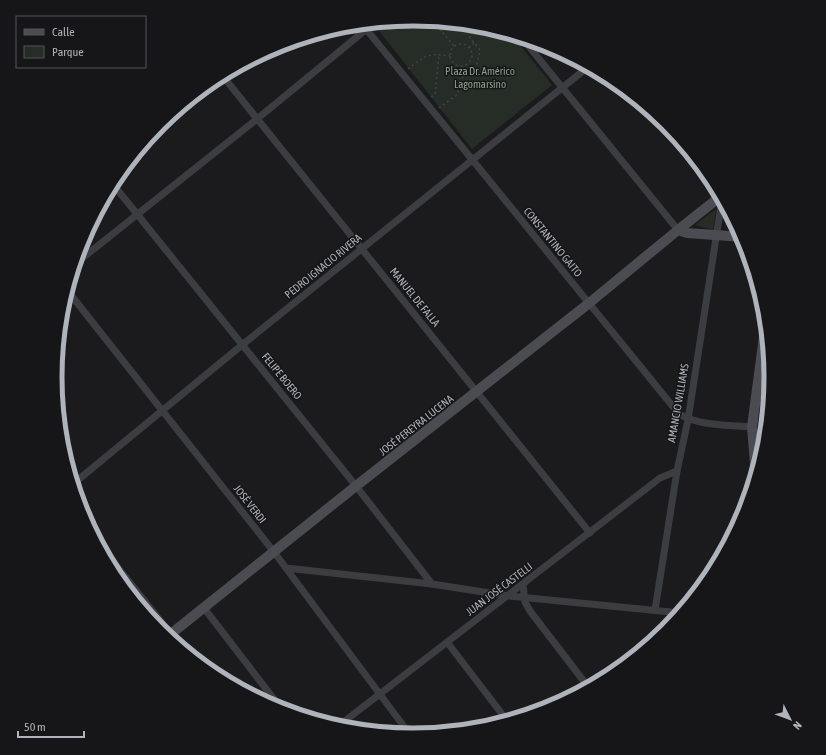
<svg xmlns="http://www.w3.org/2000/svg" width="826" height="755" viewBox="0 0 826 755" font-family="'Asap Condensed',sans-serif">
<rect width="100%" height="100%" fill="#1b1b1d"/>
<!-- green -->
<path fill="#252d26" d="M413,19L483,26L512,35L552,85L472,149L376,27L382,22Z
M716,209L713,230L695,225Z"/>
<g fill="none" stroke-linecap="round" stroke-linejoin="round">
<!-- path -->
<path stroke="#424448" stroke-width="1.5" stroke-dasharray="2 3" stroke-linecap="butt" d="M433,21L454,46
M441,31L450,23
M450 55a11 11 0 1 1 22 0a11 11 0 1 1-22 0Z
M469,48L474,43
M408,69C426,55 427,53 450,56
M431,97L435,94L439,55
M439,108L457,95L463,76L477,64L480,50L470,38L471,25"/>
<!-- street -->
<path stroke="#3c3d41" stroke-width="7" d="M362,24L679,414C699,426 729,425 752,427
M522,38L678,230
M222,75L590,533
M112,183L356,486L432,584
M75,264L257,119L374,23
M67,290L274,552L411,736
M73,484L242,345L588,67
M94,538L171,634
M286,568L432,584L509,596L681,613
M523,585L525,602L530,611L589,688
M204,608L283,711
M655,610L677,471L688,420L722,199
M447,642L508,722
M337,727L660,478L677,471"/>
<!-- secondary -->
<path stroke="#4b4c51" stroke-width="10" d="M678,230L721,196
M756,476L752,427L766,321
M167,637L356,486L588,304L678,230L687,233L743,237"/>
</g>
<g text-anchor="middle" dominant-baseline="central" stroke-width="3" stroke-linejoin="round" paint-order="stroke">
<!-- park labels -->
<g font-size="11" fill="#89a38a" stroke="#161618">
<text x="480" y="71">Plaza Dr. Américo<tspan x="480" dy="13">Lagomarsino</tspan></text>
</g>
<!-- street labels -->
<g font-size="11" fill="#afb3bb" stroke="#161618">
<text transform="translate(553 242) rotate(51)">CONSTANTINO GAITO</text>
<text transform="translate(323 266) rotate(-39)">PEDRO IGNACIO RIVERA</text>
<text transform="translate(415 297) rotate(51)">MANUEL DE FALLA</text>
<text transform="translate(282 376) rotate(51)">FELIPE BOERO</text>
<text transform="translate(678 403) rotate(-80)">AMANCIO WILLIAMS</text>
<text transform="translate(416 425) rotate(-38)">JOSÉ PEREYRA LUCENA</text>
<text transform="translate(250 504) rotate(52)">JOSÉ VERDI</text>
<text transform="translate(499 589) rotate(-37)">JUAN JOSÉ CASTELLI</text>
</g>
</g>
<!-- crop -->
<path d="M0 0H826V755H0ZM62 377a351 351 0 1 1 702 0a351 351 0 1 1-702 0Z" fill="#161618" fill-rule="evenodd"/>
<path fill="none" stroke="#afb3bb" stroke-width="5" d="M62 377a351 351 0 1 1 702 0a351 351 0 1 1-702 0Z"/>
<!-- legend -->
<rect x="16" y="16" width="130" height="52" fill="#161618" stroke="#535559"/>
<rect x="24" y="29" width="20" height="6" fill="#4b4c51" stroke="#535559"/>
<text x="52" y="36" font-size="12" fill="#afb3bb">Calle</text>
<rect x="24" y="46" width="20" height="12" fill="#252d26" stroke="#535559"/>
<text x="52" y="56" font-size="12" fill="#afb3bb">Parque</text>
<!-- north arrow -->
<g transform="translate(790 719) rotate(132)" stroke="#161618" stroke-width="3" paint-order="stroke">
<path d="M0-3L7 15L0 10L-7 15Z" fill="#afb3bb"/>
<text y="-6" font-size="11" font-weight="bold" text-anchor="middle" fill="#afb3bb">N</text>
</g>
<!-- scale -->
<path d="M18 731v6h66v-6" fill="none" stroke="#afb3bb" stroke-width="2"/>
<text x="24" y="731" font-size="12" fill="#afb3bb" stroke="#161618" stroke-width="3" paint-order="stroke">50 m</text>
</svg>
